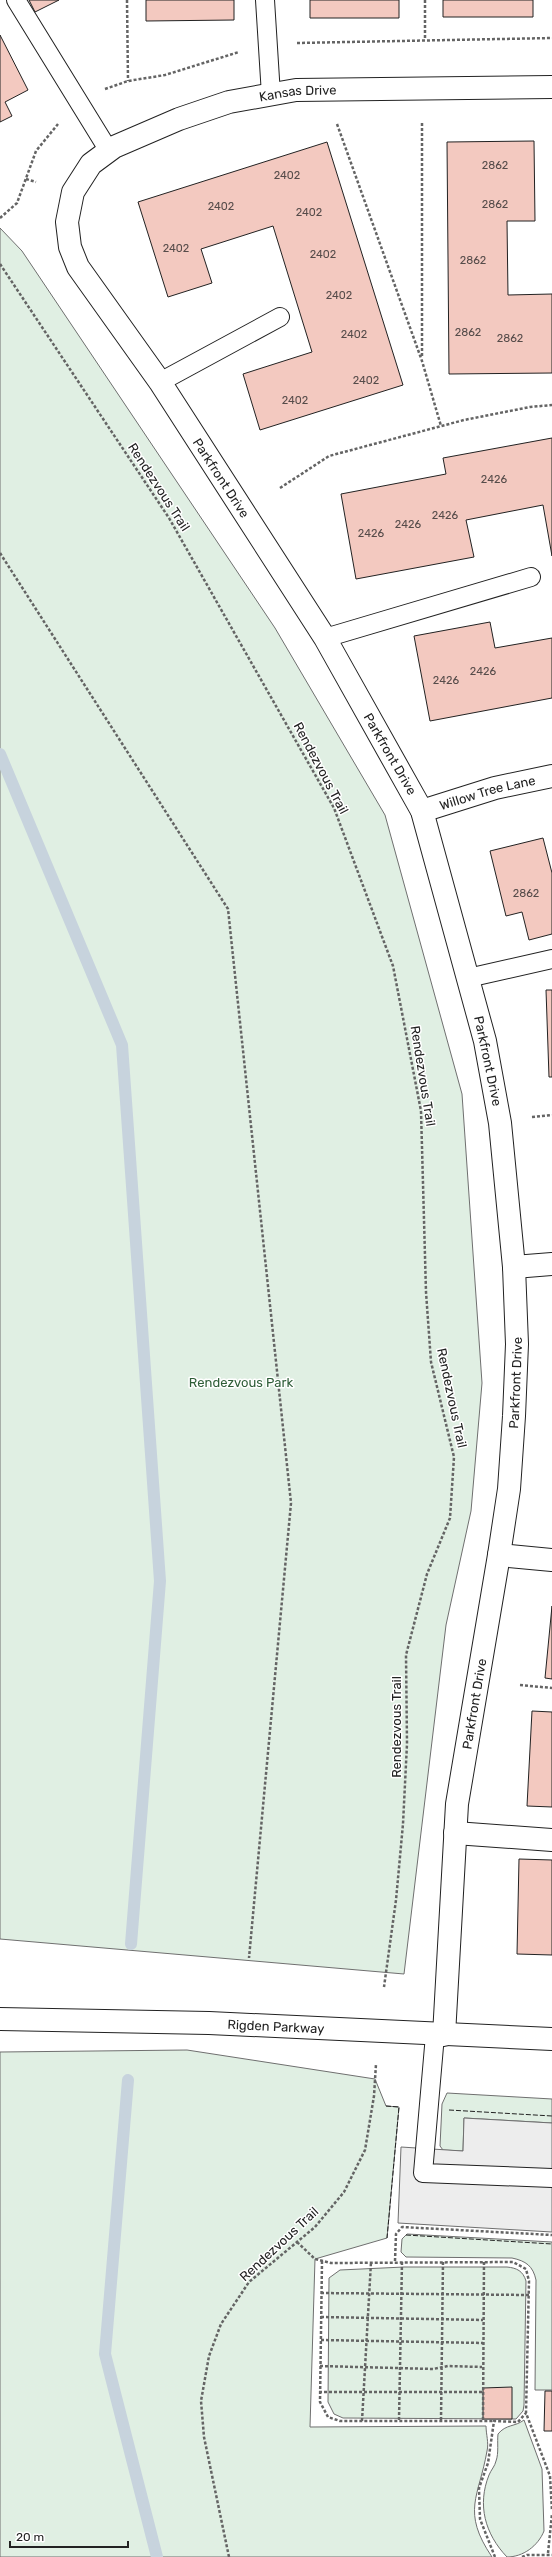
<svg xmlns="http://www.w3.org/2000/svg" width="552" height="2557" viewBox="0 0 552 2557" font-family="Rubik,sans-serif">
<rect width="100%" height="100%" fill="#fff"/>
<!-- green -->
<path fill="#e0efe3" stroke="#6f6f6f" d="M0,228L22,251L275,628L385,815L462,1094L482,1383L471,1511L446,1625L404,1974L0,1939Z
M187,2050L375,2079L386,2106L399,2107L387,2238L315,2259L310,2427L486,2426C486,2434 489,2443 487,2451C479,2497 461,2511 492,2557H0V2052Z
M447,2093L552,2099V2123L464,2118L463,2151L443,2150L440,2146L442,2104Z
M407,2234L552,2242V2390H535L536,2280C533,2266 526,2261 512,2258L406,2257L401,2252L402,2239Z
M404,2267H507C517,2268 523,2271 526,2281L524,2405L523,2411L516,2419L343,2418L334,2414L328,2402L329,2278L340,2270Z
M524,2420L542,2469L544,2531C538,2546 523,2557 507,2557C485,2534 477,2505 489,2475C491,2470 495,2466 496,2461C499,2453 497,2442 498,2434C506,2424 515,2427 524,2420Z"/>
<!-- parking -->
<path fill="#ededed" stroke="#6f6f6f" d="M464,2118L552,2123V2232L398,2223L401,2147L463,2151Z"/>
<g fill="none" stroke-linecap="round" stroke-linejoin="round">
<!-- stream -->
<path stroke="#c7d3dd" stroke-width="12" d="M0,754L122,1045L160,1581L131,1944
M128,2080L105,2354L157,2557"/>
</g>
<!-- building -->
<path fill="#f3c9c0" stroke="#222" d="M29,0H59L35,12Z
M146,0H234V20L146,21Z
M310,0H399V18H310Z
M443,0H533V17H443Z
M0,35L28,90L5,102L12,116L0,122Z
M534,141L535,221H507L508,295L552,294V373L449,374L447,142Z
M327,142L403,385L260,430L243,374L312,352L273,226L201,249L212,283L168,297L138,202Z
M552,438V556L543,505L466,520L474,557L356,579L341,494L446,474L443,458Z
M490,622L495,648L552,638V698L430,721L414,636Z
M543,838L552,873V934L529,940L522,912L506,916L490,851Z
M546,990H552V1077H549Z
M552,1606V1679L545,1678Z
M532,1711L552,1712V1807L527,1806Z
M519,1859L552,1860V1955L517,1954Z
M512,2387V2419H483V2388Z
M545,2391H552V2431H544Z"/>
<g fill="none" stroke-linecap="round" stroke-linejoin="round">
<!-- lane casing -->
<g stroke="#222" stroke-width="20">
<path id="lane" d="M16,0L109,151
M265,0L271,95
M160,382L280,317
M325,638L531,577
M468,978L552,959
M435,2035L423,2173L552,2178"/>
</g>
<!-- street casing -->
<g stroke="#222" stroke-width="24">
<g id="street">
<path id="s1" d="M422,811L495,788L552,776"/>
<path d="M514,1267L552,1264"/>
<path d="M499,1555L552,1560"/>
<path d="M455,1833L552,1840"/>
<path id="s2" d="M0,2019L209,2023L552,2039"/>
<path id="s3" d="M444,2035L457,1804L499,1555L509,1489L514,1416L517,1344L514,1267L500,1123L485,1041L422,811L325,638L160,382L78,267L70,247L67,222L73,192L91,164L114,147L179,119L229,102L296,90L552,87"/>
</g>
</g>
<!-- path -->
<path stroke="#646464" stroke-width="2.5" stroke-dasharray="3 2" stroke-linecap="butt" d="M127,0L128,81
M425,0V39
M297,43L552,38
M105,89L128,81L165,75L239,52
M422,123V358
M337,124L422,361L441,426
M26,179L36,182
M0,218L17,203L36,151L58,124
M0,264L169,518L334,808L393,966L421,1111L426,1292L431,1362L454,1457L450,1518L427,1574L406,1655L407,1744L403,1824L396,1900L384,1987
M280,488L329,456L464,420L530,407L552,405
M0,553L228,909L291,1503L249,1958
M532,1117L552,1115
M520,1685L552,1688
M297,2242L315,2259L331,2263L513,2262L526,2269L529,2281L526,2413L550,2476L552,2511
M322,2261L320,2402L328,2417L340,2421H494
M395,2261L396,2234L402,2227L552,2235
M321,2293L529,2295
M321,2317L483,2320
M321,2340L483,2343
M320,2366L433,2369L448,2366L482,2367
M319,2392H483
M399,2420L402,2262
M441,2420L443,2261
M483,2420L484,2261
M362,2421L371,2262
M548,2553L552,2514
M229,2557L204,2437L201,2401L209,2356L221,2324L249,2282L315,2227L344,2192L365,2150L374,2096L376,2064
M495,2557L480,2519L479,2488L488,2463L494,2421L518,2422L526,2413
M522,2557L527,2555H552"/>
<!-- lane -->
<use href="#lane" stroke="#fff" stroke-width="18"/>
<!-- street -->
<use href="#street" stroke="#fff" stroke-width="22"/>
<!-- fence -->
<path stroke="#222" stroke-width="1" stroke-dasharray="5 2" stroke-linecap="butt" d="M386,2106L399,2107L387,2238
M449,2110L552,2116
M406,2235L552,2244"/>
</g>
<g text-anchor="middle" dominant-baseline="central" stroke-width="3" stroke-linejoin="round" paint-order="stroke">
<!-- number labels -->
<g font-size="11" fill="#564c4a">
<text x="495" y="165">2862</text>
<text x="287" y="175">2402</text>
<text x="495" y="204">2862</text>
<text x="221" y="206">2402</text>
<text x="309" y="212">2402</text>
<text x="176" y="248">2402</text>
<text x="323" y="254">2402</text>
<text x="473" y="260">2862</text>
<text x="339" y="295">2402</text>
<text x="468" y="332">2862</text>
<text x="354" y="334">2402</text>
<text x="510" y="338">2862</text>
<text x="366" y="380">2402</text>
<text x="295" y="400">2402</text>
<text x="494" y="479">2426</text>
<text x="445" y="515">2426</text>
<text x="408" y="524">2426</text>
<text x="371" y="533">2426</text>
<text x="483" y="671">2426</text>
<text x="446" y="680">2426</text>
<text x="526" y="893">2862</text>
</g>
<!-- street labels -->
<g font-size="13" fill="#222" stroke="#fff">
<text stroke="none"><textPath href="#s3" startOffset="2216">Kansas Drive</textPath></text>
<text transform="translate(221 478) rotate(57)">Parkfront Drive</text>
<text transform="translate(159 487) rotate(57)">Rendezvous Trail</text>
<text transform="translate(390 754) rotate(60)">Parkfront Drive</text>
<text transform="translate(321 768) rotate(62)">Rendezvous Trail</text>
<text stroke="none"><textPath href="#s1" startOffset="68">Willow Tree Lane</textPath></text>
<text transform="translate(488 1061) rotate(78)">Parkfront Drive</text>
<text transform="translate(423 1076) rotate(81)">Rendezvous Trail</text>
<text stroke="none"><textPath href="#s3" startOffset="657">Parkfront Drive</textPath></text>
<text transform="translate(452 1398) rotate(78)">Rendezvous Trail</text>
<text stroke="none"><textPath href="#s3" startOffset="333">Parkfront Drive</textPath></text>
<text transform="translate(396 1727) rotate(-90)">Rendezvous Trail</text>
<text stroke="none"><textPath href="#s2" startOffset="276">Rigden Parkway</textPath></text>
<text transform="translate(279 2244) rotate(-43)">Rendezvous Trail</text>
</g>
<!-- park labels -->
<g font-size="13" fill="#2f5e38" stroke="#fff">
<text x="241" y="1382">Rendezvous Park</text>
</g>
</g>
<!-- scale -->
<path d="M10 2541v6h118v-6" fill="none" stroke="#222222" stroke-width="2"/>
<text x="16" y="2541" font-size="12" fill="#222222" stroke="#ffffff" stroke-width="3" paint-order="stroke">20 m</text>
</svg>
